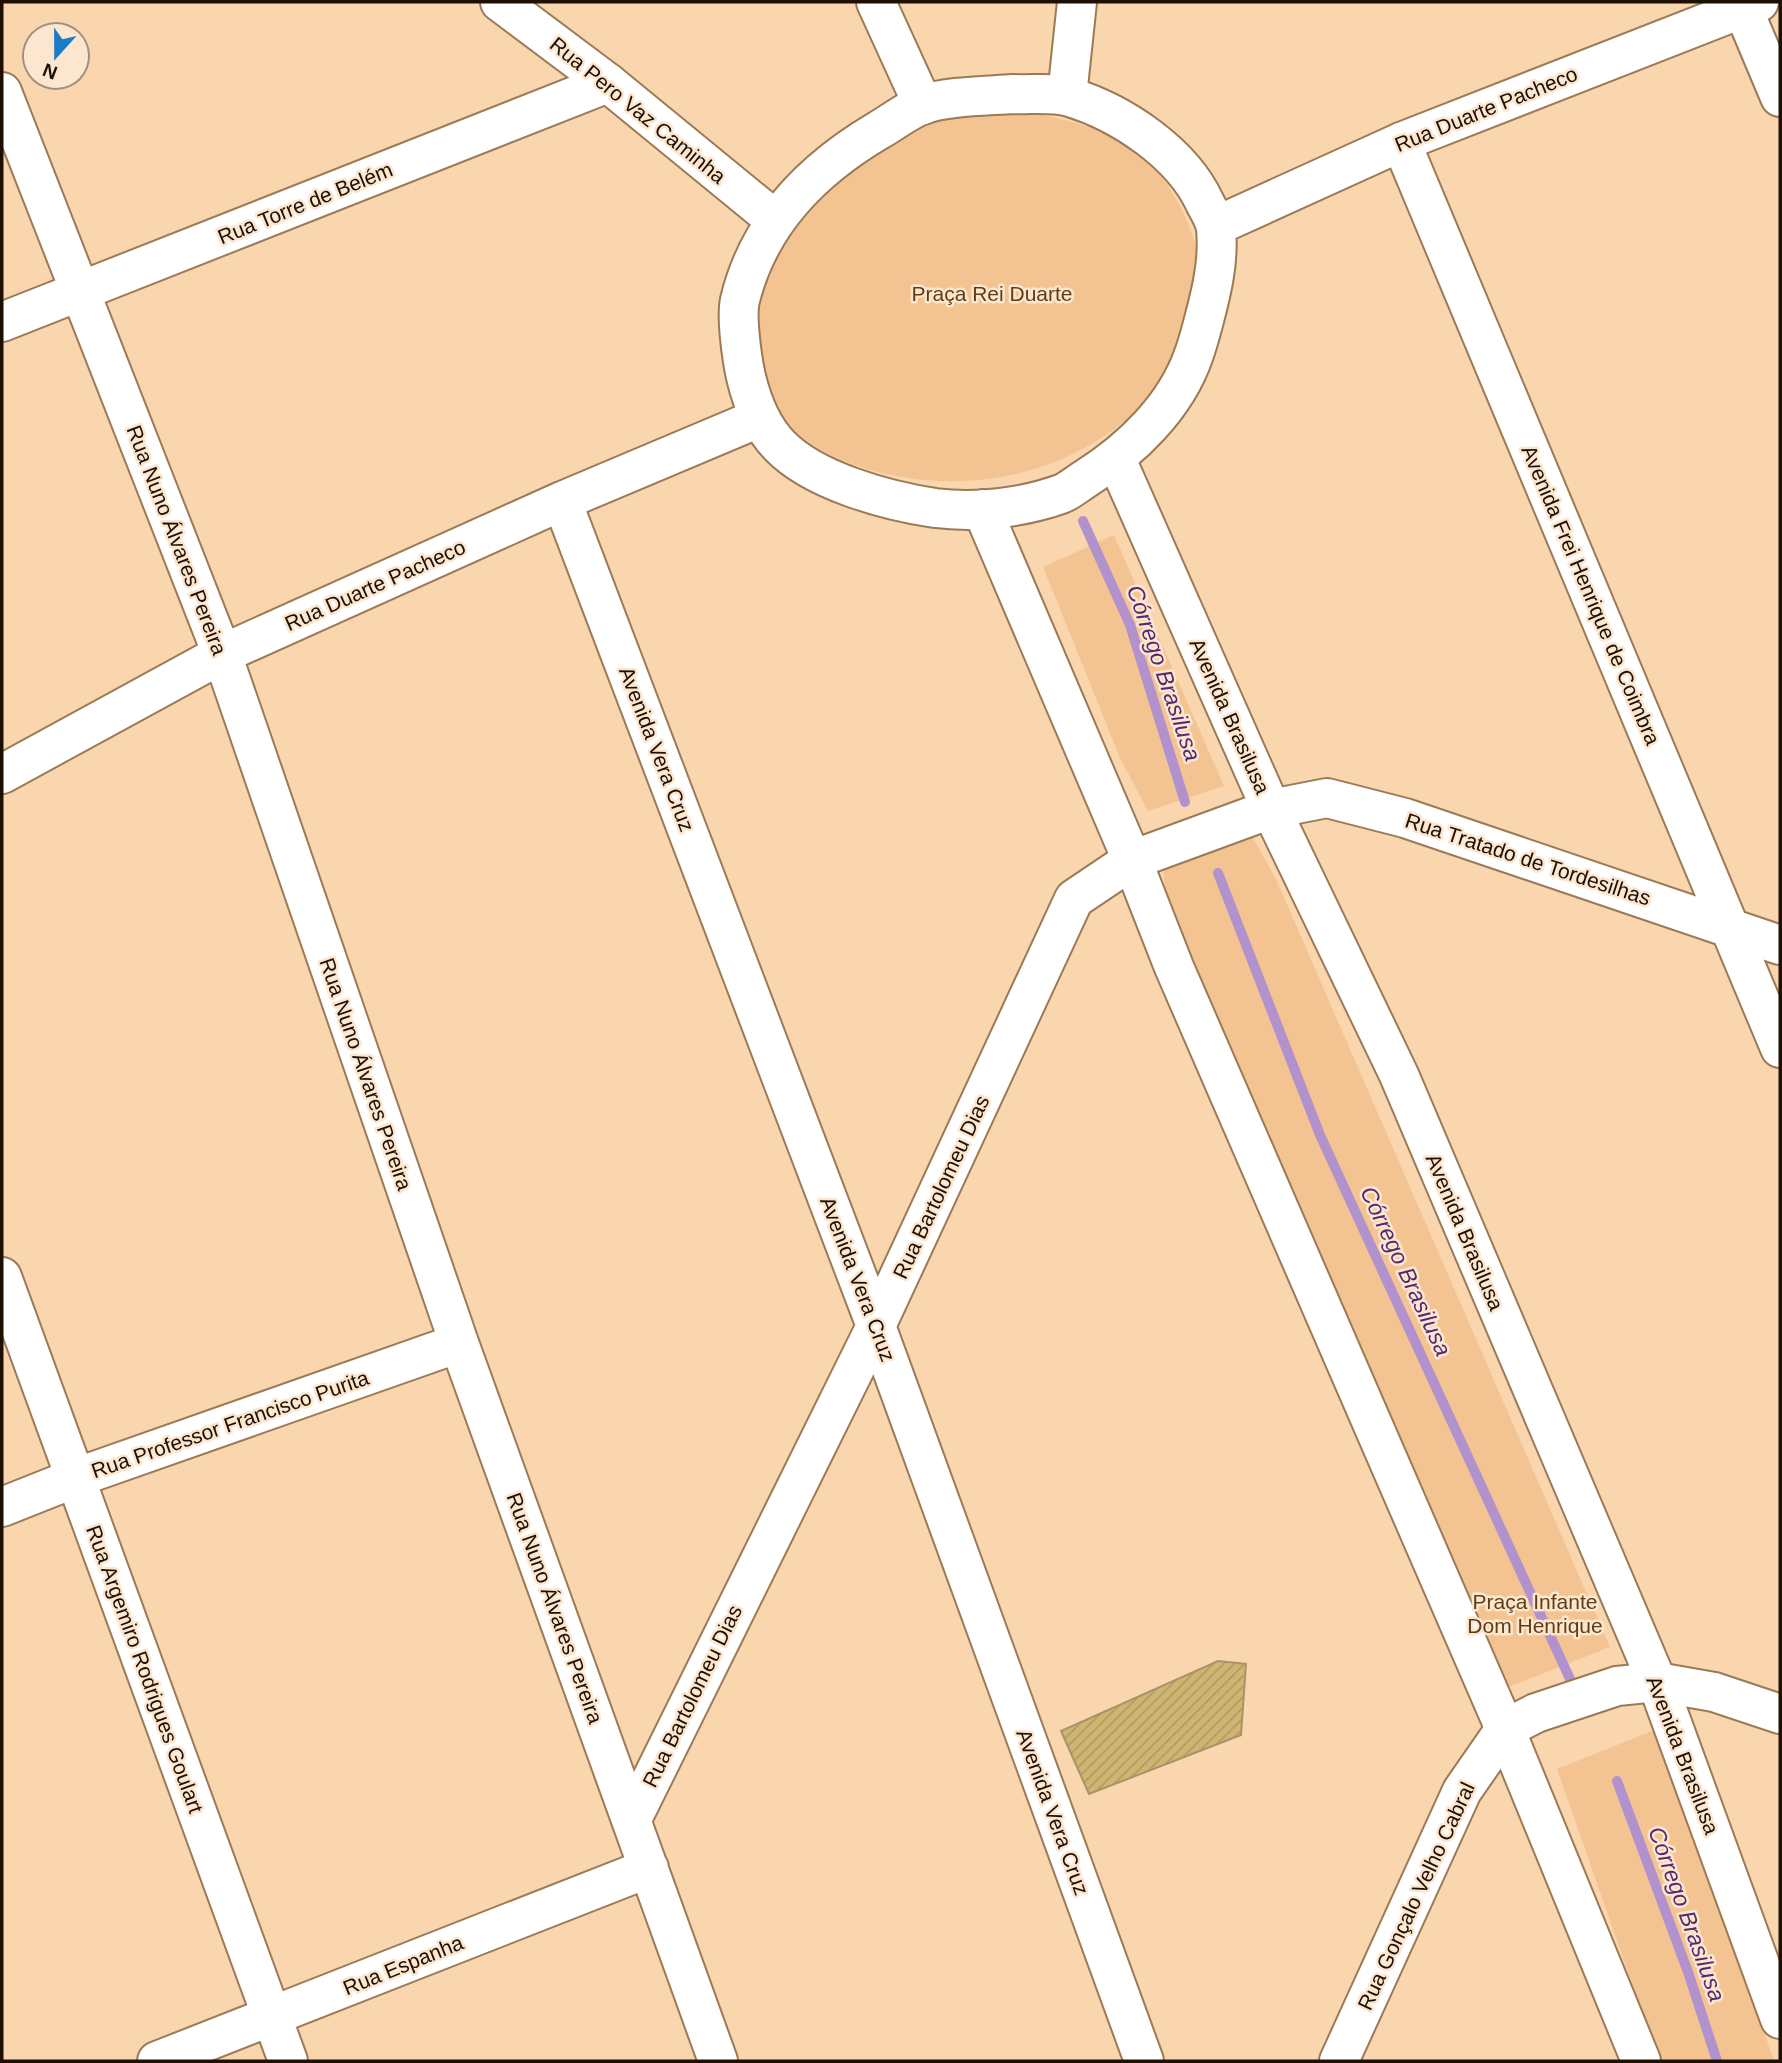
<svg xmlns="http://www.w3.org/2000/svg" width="1782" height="2063" viewBox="0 0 1782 2063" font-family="Arial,sans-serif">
<defs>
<pattern id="building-hatch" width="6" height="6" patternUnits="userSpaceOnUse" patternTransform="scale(1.75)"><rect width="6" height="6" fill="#d0b572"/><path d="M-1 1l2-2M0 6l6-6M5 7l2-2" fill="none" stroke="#b29b61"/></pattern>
</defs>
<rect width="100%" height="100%" fill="#fad6af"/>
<!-- green -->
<path fill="#f3c491" d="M964,109C1027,109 1095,118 1146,159C1159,170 1172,191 1180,206C1189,224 1199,244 1197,266C1196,278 1191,291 1189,304C1182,335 1175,367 1154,392C1081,477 959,501 855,465C801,446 767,415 762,356C760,340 758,308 762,293C782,229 836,181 889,145C900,138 910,129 921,123C934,117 950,114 964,109Z
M1114,535L1224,786L1148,811L1120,758L1043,567Z
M1226,838H1253L1276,879L1610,1647L1506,1688L1167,901L1163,872L1175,859Z
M1657,1729L1670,1753L1774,2061H1659L1557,1769Z"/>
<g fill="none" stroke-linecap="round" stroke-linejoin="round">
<!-- stream -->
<path stroke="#b192cd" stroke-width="10" d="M1083,521L1130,625L1185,802
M1218,873L1320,1135L1570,1679
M1617,1781L1688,1972L1717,2061"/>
</g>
<!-- building -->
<path fill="url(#building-hatch)" stroke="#a79467" stroke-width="2" d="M1218,1661L1246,1664L1241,1735L1089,1794L1061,1731Z"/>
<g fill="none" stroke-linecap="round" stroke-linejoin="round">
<!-- minor casing -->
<g stroke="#9b7a55" stroke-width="42">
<path id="minor" d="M876,2L923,105
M1743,9L1780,97
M2,92L222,654L459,1343L718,2061
M1067,96L1077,2
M1401,142L1780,1048
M2,322L608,83
M562,501L876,1326L1144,2061
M2,774L222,654L562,501L759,418
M2,1277L288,2061
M2,1507L75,1478L459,1343
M632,1819L876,1326L1074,899L1132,860L1271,809L1327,798L1405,818L1780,945
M157,2061L649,1868
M1339,2061L1462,1791L1505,1729L1536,1713L1617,1686L1657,1682L1714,1692L1780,1714"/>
</g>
<!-- tertiary casing -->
<g stroke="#9b7a55" stroke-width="42">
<path id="tertiary" d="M500,2L608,83L774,219
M1013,94C1031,95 1053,92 1070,97C1122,113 1182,153 1205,203C1209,211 1215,220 1216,229C1219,260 1212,290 1204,320C1201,331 1198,343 1194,354C1176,407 1131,450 1085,479C1077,484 1069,491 1061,494C1022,508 976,513 935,508C887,501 814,481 780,446C761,427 752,402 746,377C742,359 736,317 740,300C759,222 813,169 879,130C893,122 908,110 922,105C946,96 987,96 1013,94Z
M1216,226L1401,142L1759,2
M1116,459L1271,809L1399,1075L1657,1682L1780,2019
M982,509L1132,860L1174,967L1505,1729L1641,2061"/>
</g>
<!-- minor -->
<use href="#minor" stroke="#fff" stroke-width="38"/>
<!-- tertiary -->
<use href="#tertiary" stroke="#fff" stroke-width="38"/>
</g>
<g text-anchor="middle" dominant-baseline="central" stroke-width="5" stroke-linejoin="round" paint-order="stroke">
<!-- street labels -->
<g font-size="21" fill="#1d1003" stroke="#fce6cf">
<text transform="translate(1486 109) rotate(-22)">Rua Duarte Pacheco</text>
<text transform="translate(638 110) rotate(39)">Rua Pero Vaz Caminha</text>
<text transform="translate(305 203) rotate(-22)">Rua Torre de Belém</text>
<text transform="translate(177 540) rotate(69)">Rua Nuno Álvares Pereira</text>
<text transform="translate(375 585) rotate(-24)">Rua Duarte Pacheco</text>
<text transform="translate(1591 595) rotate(67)">Avenida Frei Henrique de Coimbra</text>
<text transform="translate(1230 716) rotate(66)">Avenida Brasilusa</text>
<text transform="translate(657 749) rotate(69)">Avenida Vera Cruz</text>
<text transform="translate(1528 859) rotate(18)">Rua Tratado de Tordesilhas</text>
<text transform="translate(366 1074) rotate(71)">Rua Nuno Álvares Pereira</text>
<text transform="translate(941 1187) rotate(-65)">Rua Bartolomeu Dias</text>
<text transform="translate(1465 1232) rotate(67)">Avenida Brasilusa</text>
<text transform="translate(858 1279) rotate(69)">Avenida Vera Cruz</text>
<text transform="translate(230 1424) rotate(-19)">Rua Professor Francisco Purita</text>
<text transform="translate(555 1608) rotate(70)">Rua Nuno Álvares Pereira</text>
<text transform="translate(145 1669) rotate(70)">Rua Argemiro Rodrigues Goulart</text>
<text transform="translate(692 1696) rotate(-64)">Rua Bartolomeu Dias</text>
<text transform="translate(1683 1755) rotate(69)">Avenida Brasilusa</text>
<text transform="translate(1053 1812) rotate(70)">Avenida Vera Cruz</text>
<text transform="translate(1416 1896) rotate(-65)">Rua Gonçalo Velho Cabral</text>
<text transform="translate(403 1965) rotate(-22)">Rua Espanha</text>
</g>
<!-- park labels -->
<g font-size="21" fill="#5f3e14" stroke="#fce6cf">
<text x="992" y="293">Praça Rei Duarte</text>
<text x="1535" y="1601">Praça Infante<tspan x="1535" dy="24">Dom Henrique</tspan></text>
</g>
<!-- water labels -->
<g font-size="23" font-style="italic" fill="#532a71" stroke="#fce6cf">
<text transform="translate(1164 673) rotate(71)">Córrego Brasilusa</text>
<text transform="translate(1406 1271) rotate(65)">Córrego Brasilusa</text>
<text transform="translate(1687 1914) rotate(70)">Córrego Brasilusa</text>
</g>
</g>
<!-- border -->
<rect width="1782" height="2063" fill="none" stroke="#1d1003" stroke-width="7"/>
<!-- north arrow -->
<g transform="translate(56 56) rotate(201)"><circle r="33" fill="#fce6cf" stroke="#a3907d" stroke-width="2"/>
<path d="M0-5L12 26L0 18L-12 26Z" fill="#1a7bc7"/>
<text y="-10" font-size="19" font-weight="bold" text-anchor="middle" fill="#1d1003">N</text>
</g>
</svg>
